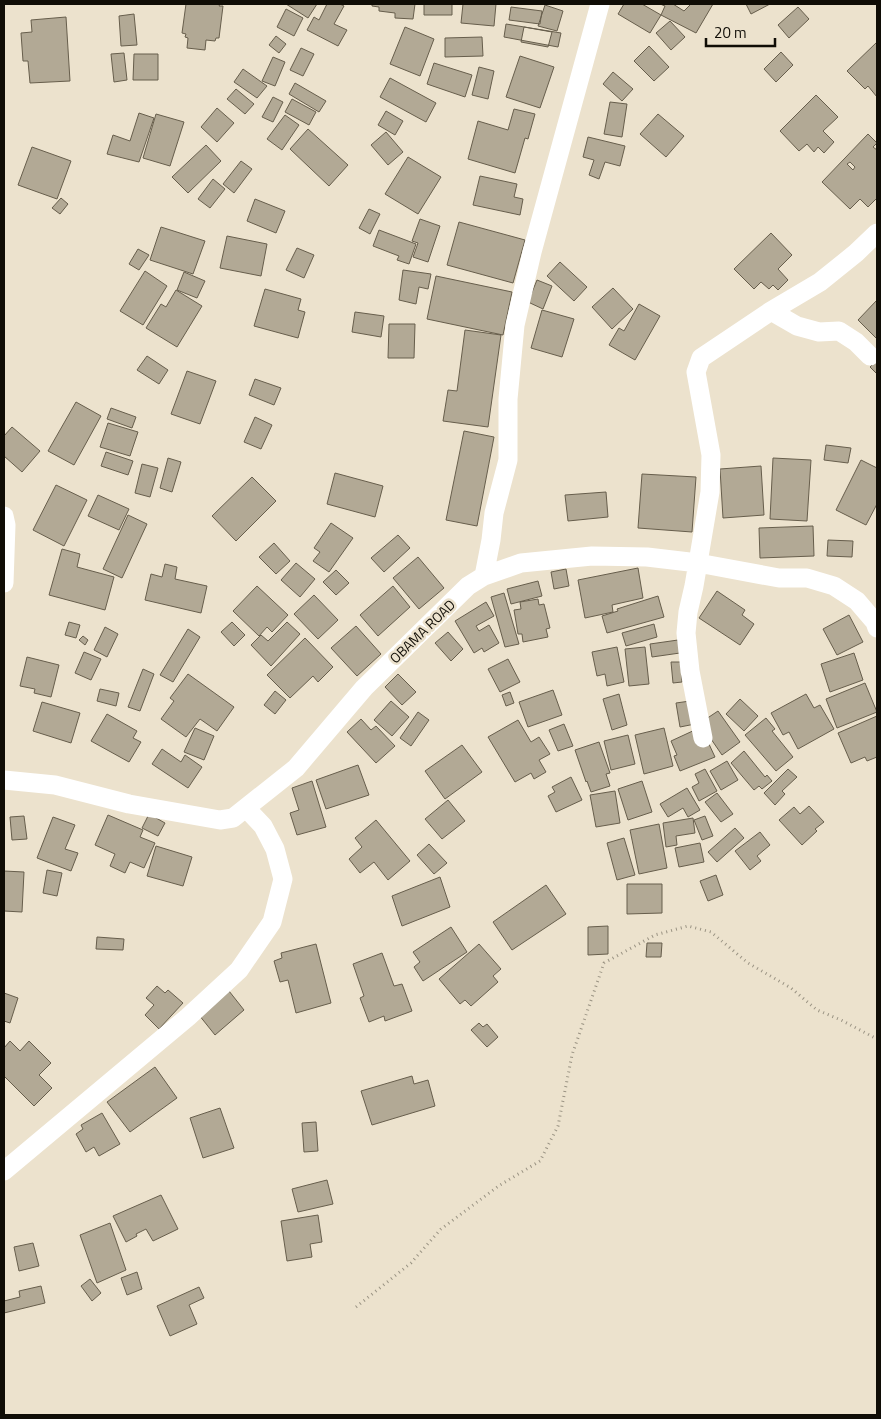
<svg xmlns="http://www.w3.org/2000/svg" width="881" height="1419" viewBox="0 0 881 1419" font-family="'Titillium Web',sans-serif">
<rect width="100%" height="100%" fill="#ece2cd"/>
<!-- building -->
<path fill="#b2a995" stroke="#675e4c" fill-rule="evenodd" d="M186,4H220L219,6H223L219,38H216L215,41L206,40L205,50L187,48L188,38L185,37L186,34L182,33Z
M286,4H317L308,18Z
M327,4H340L344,6L334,24L347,30L338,46L307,30L314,17L319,20Z
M372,4H415L413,19L395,18V13L379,11V7L372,6Z
M424,4H452V15H424Z
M463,4H496L494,26L461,23Z
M624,4H642L661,15L650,33L618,14Z
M660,4H673L684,11L691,4H713L696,33L661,15L665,6Z
M746,4H770L751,14Z
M545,5L563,11L557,31L538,26Z
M511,7L542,11L540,24L509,20Z
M798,7L809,19L789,38L778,25Z
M286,9L303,18L294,36L277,27Z
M134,14L137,45L121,46L119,16Z
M66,17L70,81L30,83L28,61H23L21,33L32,32L31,20Z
M670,21L685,37L671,50L656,33Z
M506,24L561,33L558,47L504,37Z
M405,27L434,39L420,76L390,64Z
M524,27L552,32L548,47L521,42Z
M276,36L286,44L279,53L269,45Z
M482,37L483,56L445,57V38Z
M877,42V97L868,86L865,89L847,71Z
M649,46L669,67L654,81L634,61Z
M301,48L314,54L303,76L290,70Z
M781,52L793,65L776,82L764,69Z
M124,53L127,80L114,82L111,54Z
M134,54H158V80H133Z
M520,56L554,67L540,108L506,97Z
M273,57L285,62L275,86L262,81Z
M434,63L472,75L465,97L427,84Z
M479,67L494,71L488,99L472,95Z
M243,69L267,86L257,98L234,82Z
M613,72L633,89L622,101L603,84Z
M390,78L436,103L426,122L380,97Z
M295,83L326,101L319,112L289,94Z
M236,89L254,104L245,114L227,99Z
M816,95L838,117L823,131L834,142L824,153L818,147L814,152L807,144L799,151L780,131Z
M273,97L283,102L273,122L262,117Z
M292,99L316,112L309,125L285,112Z
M610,102L627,104L622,137L604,134Z
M217,108L234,123L217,142L201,127Z
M514,109L535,114L528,139L525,138L515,173L468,159L478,121L508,130Z
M386,111L403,121L395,135L378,125Z
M139,113L154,118L139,162L107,154L113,135L130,141Z
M156,114L184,122L170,166L143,158Z
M658,114L684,136L666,157L640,134Z
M285,115L299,125L282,150L267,139Z
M308,129L348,165L329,186L290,149Z
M386,132L403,152L388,165L371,145Z
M868,134L877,143L873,147L877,150V198L868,207L860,199L850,209L822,182ZM850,162L855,167L853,170L847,164Z
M588,137L625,146L620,166L605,162L599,179L589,175L594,160L583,157Z
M206,145L221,161L188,193L172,177Z
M32,147L71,161L57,199L18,185Z
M408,157L441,177L418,214L385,194Z
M241,161L252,169L234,193L223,184Z
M480,176L517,184L514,197L523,199L520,215L473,205Z
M213,179L225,189L210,208L198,199Z
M61,198L68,204L60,214L52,208Z
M255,199L285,211L276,233L247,221Z
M369,209L380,214L370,234L359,228Z
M420,219L440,226L428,262L413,257L418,243L412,241Z
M459,222L525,240L513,283L447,265Z
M161,227L205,241L193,274L150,260Z
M379,230L416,244L409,264L397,260L399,256L373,246Z
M771,233L792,255L778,269L788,280L778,290L773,285L769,289L761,282L754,289L734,269Z
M227,236L267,244L261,276L220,268Z
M297,248L314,255L304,278L286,270Z
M138,249L149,255L139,270L129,264Z
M560,262L587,287L574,301L547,276Z
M403,270L431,274L428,289L419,287L416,304L399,300Z
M145,271L167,286L143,325L120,311Z
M184,272L205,281L197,298L177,290Z
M436,276L512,292L503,335L427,319Z
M537,280L552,286L543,309L528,302Z
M613,288L633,309L612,329L592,307Z
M265,289L301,299L298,310L305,312L298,338L254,326Z
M176,290L202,306L177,347L146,328L161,304L166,307Z
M877,300V339L858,320Z
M639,304L660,316L635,360L609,345L619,328L624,331Z
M542,310L574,319L562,357L531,348Z
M355,312L384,316L381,337L352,332Z
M389,324H415L414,358H388Z
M465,330L501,335L488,427L443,421L448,390L457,391Z
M147,356L168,370L159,384L137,370Z
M877,360V374L870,367Z
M187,371L216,381L200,424L171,414Z
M255,379L281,388L274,405L249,395Z
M76,402L101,416L74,465L48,451Z
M111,408L136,417L132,428L107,419Z
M255,417L272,425L261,449L244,442Z
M108,423L138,432L130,456L100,447Z
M12,427L40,451L22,472L4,456V436Z
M464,431L494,437L477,526L446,520Z
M826,445L851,448L848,463L824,460Z
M106,452L133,461L128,475L101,466Z
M168,458L181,462L172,492L160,488Z
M773,458L811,460L807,521L770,519Z
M861,460L877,468V504L866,525L836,510Z
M142,464L158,468L150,497L135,493Z
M761,466L764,515L723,518L720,469Z
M335,473L383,486L375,517L327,504Z
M642,474L696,477L692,532L638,528Z
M252,477L276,501L236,541L212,516Z
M56,485L87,500L64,546L33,530Z
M606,492L608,517L568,521L565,495Z
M98,495L129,509L119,530L88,516Z
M128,515L147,524L122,578L103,569Z
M331,523L353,538L329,572L313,561L320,552L314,548Z
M813,526L814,556L760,558L759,528Z
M398,535L410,548L384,572L371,558Z
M828,540L853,541L852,557L827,556Z
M274,543L290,561L276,574L259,557Z
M62,549L80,554L77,567L114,577L105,610L49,595Z
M418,557L444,588L419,609L393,578Z
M296,563L315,579L300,597L281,580Z
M165,564L177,567L175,579L207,586L201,613L145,600L151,574L162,577Z
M638,568L643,598L612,605L613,612L585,618L578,580Z
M566,569L569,586L554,589L551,572Z
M336,570L349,583L336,595L323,582Z
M538,581L542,596L511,604L507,589Z
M257,586L288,615L272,632L267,627L259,636L233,611Z
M393,586L410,607L378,636L360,615Z
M717,591L745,610L742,615L754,624L740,645L699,618Z
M504,593L519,644L505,647L491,597Z
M314,595L338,620L318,639L294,614Z
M658,596L664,617L607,633L602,616L618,611L617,609Z
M538,599L539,605L544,604L550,628L546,629L548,637L523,642L522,634H518L514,610L521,609L520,602Z
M486,602L494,616L476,626L479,631L489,625L499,643L484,652L482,648L474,653L455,621Z
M849,615L863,642L837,655L823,629Z
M69,622L80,625L76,638L65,635Z
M232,622L245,635L234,646L221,632Z
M287,622L300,634L271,666L251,645L261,635L268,641Z
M654,624L657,637L626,646L622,633Z
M356,626L381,654L357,676L331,648Z
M105,627L118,634L107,657L94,650Z
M188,629L200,637L173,682L160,675Z
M448,632L463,649L451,661L435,643Z
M83,636L88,640L85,645L79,640Z
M305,638L333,667L318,682L313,676L290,698L267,675Z
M678,640L680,653L652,657L650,644Z
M617,647L624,682L607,686L605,674L597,676L592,652Z
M645,647L649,684L629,686L625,649Z
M84,652L101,659L91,680L75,673Z
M854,653L863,680L830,692L821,664Z
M27,657L59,665L51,697L34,693L35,689L20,686Z
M508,659L520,682L500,692L488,669Z
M671,662H681L682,682L673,683Z
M143,669L154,674L140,711L128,707Z
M188,674L234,707L217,731L200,719L186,737L161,719L174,701L170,698Z
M398,674L416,692L402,705L385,687Z
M865,683L877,712L837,728L826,699Z
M100,689L119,693L116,706L97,701Z
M553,690L562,715L528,727L519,702Z
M275,691L286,700L275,714L264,705Z
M510,692L514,703L506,706L502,695Z
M619,694L627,725L612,730L603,699Z
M806,694L814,708L820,705L834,729L798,749L789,732L783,735L771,713Z
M740,699L758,716L744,731L726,714Z
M391,701L409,717L392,736L374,720Z
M690,701L695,724L680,727L676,703Z
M42,702L80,713L71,743L33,731Z
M718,711L740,742L722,755L700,723Z
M418,712L429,720L411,746L400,738Z
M107,714L137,731L133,738L141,742L129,762L91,741Z
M877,716V757L867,761L865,757L851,763L838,733Z
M766,718L775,729L772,731L793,757L776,771L745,735Z
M361,719L371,730L376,726L395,746L376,763L347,732Z
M518,720L531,742L539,737L550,754L539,760L546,772L534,779L531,773L515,782L488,737Z
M564,724L573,746L558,751L549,730Z
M195,728L214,736L204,760L184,752Z
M664,728L673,766L644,774L635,735Z
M697,729L708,742L715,757L680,771L674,756L677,755L671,741Z
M628,735L635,764L611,770L604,741Z
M599,742L610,773L606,774L610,786L591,792L587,781L586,782L575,750Z
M462,745L482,772L445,799L425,771Z
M162,749L181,762L185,755L202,767L188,788L152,764Z
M744,751L765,777L767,775L772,781L762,789L759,786L754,790L731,763Z
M727,761L738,780L721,790L710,771Z
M358,765L369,795L326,809L316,780Z
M705,769L717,791L699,801L692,787L699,783L695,774Z
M788,769L797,777L782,791L785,794L775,805L764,793Z
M571,777L582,800L556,812L548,796L555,792L552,787Z
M312,781L326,827L297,835L290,813L299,810L292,788Z
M642,781L652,812L628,820L618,789Z
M687,788L700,810L688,817L683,808L668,817L660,804Z
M615,791L620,823L596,827L590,795Z
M717,793L733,814L721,822L705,802Z
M448,800L465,821L442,839L425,819Z
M809,806L824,822L815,829L817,831L802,845L779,820L794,807L800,814Z
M149,814L165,823L158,836L142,828Z
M108,815L143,830L140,837L155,843L144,868L130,862L125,873L110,866L115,854L95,845Z
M24,816L27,839L12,840L10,817Z
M705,816L713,836L702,840L694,820Z
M53,817L75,825L65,849L78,853L71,871L37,858Z
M693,818L695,833L676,836L677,845L666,847L663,823Z
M376,820L410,861L388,880L374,862L360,873L349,859L362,847L355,838Z
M659,824L667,868L639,874L630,830Z
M735,828L744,838L717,862L708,852Z
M760,832L770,845L757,856L761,861L750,870L735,851Z
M624,838L635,875L617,880L607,843Z
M700,843L704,862L679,867L675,848Z
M429,844L447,863L434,874L417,855Z
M156,846L192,857L183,886L147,876Z
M47,870L62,873L57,896L43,893Z
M4,871L24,872L22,912L4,911Z
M716,875L723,895L708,901L700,881Z
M440,877L450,907L402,926L392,896Z
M627,884H662V913L627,914Z
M546,885L566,914L512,950L493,922Z
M608,926V954L588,955V927Z
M451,927L467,952L423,981L414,967L420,962L413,952Z
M97,937L124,939L123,950L96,949Z
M647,943H662L661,957H646Z
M316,944L331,1003L296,1013L288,980L280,982L274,961L282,958L281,953Z
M479,944L501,969L493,976L498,982L471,1006L465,1000L460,1004L439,979Z
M382,953L394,986L402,984L412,1011L385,1021L384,1016L369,1022L360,998L364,996L353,964Z
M157,986L165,993L168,990L183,1003L159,1029L145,1015L154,1005L146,998Z
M229,991L244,1010L215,1035L199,1015Z
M4,993L18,998L10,1023L4,1021Z
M479,1023L483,1027L487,1024L498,1037L487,1047L471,1030Z
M10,1041L20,1051L29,1041L51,1063L39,1075L52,1088L34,1106L4,1076V1048Z
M155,1067L177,1098L130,1132L107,1102Z
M412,1076L414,1084L428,1080L435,1106L372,1125L361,1091Z
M220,1108L234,1148L203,1158L190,1118Z
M102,1113L120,1144L99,1156L94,1147L86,1152L76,1134L83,1129L81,1125Z
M316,1122L318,1151L304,1152L302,1123Z
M327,1180L333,1204L298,1212L292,1189Z
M161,1195L178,1229L153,1241L146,1229L136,1234L137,1236L126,1242L113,1216Z
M318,1215L322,1242L310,1244L312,1257L287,1261L281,1221Z
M110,1223L126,1270L97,1283L80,1235Z
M33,1243L39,1266L19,1271L14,1247Z
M137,1272L142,1289L127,1295L121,1278Z
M90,1279L101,1293L92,1301L81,1286Z
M41,1286L45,1303L4,1313V1301L20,1297L19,1291Z
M199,1287L204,1298L189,1305L197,1324L170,1336L157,1306Z"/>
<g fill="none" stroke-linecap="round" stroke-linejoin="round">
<!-- path -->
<path stroke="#9a9383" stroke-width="3" stroke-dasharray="1 4" stroke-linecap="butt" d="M356,1307L411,1263L441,1229L500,1185L540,1161L558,1126L572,1055L604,963L655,935L688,926L711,932L748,963L791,988L817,1010L841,1020L877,1039"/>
<!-- street -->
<path stroke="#fff" stroke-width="19" d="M771,311L797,326L819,332L839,331L856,342L870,356
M4,516L6,525L4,583
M484,576L491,540L494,513L508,460V399L515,325L532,252L600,4
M703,738L690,671L686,633L688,612L694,586L710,492L711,455L696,372L701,358L771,311L820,282L856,253L877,233
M4,780L55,785L129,804L220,820L233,818L296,768L364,688L468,586L484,576L521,563L592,556L647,557L698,563L779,578H807L834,586L857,601L875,622L877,628
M4,1171L188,1017L239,970L272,922L283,879L275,849L263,826L246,808"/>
</g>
<g text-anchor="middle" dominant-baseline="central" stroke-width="5" stroke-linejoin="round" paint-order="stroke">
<!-- street labels -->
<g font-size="14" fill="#100d06" stroke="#ece2cd">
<text transform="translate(422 631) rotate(-44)">OBAMA ROAD</text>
</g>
</g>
<!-- border -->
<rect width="881" height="1419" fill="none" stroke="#100d06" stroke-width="10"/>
<!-- scale -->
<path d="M706 38v8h69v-8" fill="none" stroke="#100d06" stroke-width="2.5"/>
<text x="714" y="38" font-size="15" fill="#100d06" stroke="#ece2cd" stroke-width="4" paint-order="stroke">20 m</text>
</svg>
